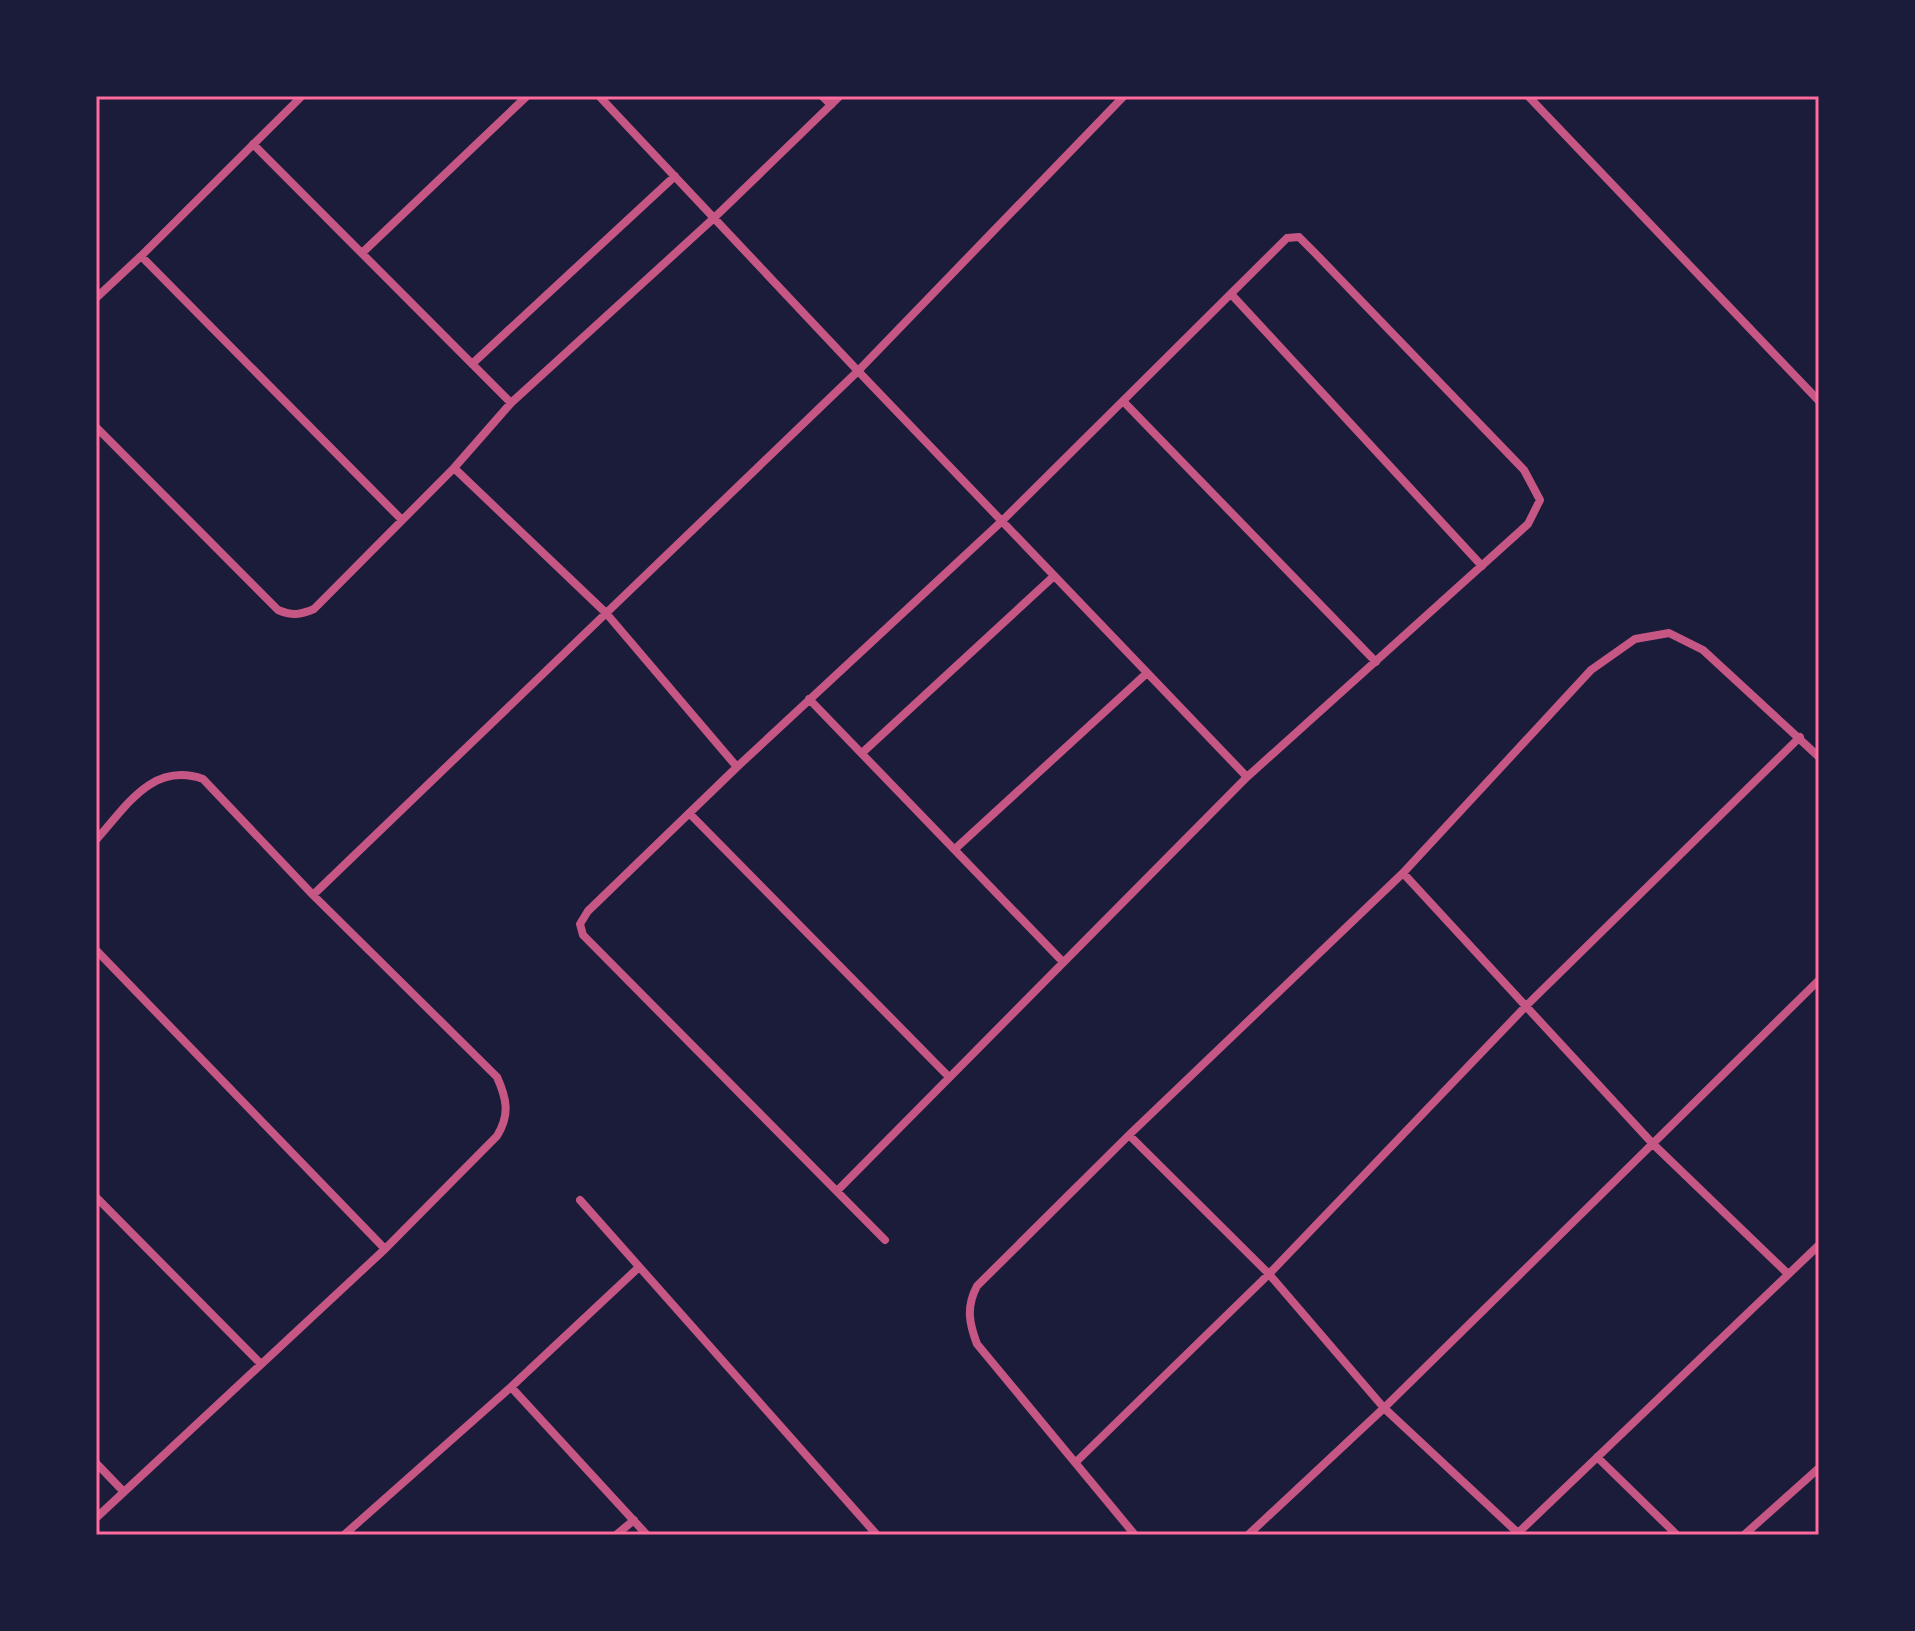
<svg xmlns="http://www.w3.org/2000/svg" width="1915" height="1631" viewBox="0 0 1915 1631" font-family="'Space Grotesk',sans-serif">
<rect width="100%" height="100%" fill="#1b1b3a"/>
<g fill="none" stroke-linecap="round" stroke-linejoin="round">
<!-- minor -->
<path stroke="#c65784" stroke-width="8" d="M599,96L858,371L1247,777
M822,96L831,105
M1528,96L1819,401
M253,144L511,403
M362,253L527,96
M141,256L402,520
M1231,294L1482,566
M96,298L141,256L302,96
M472,364L675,176
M1123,401L1376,662
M96,427L278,610C292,616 300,615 314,609L454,468L511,403L714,218L840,96
M454,468L606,613L737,767L588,911L580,924L583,935L885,1240
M809,699L1063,962
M862,753L1054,576
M737,767L1002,521L1287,238L1299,237L1314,252L1524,470L1540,500L1528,524L1247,777L837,1191
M689,813L949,1077
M96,840C126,807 152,761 203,779L313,895L497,1077C507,1099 510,1115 497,1136L385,1249L96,1518
M955,849L1147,673
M1403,873L1653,1144L1787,1273
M313,895L858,371L1124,96
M96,950L385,1249
M1129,1135L1269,1274L1384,1408L1518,1533
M96,1197L261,1364
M580,1200L877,1535
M511,1387L647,1535
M1597,1457L1677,1535
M1076,1462L1269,1274L1527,1005L1800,737
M96,1463L124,1492
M1517,1534L1819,1245
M344,1535L511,1387L638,1268
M616,1535L634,1520
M1135,1535L977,1344C969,1323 966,1307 977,1286L1129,1135L1403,873L1591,670L1635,639L1669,633L1703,650L1819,757
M1248,1535L1384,1408L1819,980
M1744,1535L1819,1468"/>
</g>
<!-- border -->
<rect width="1915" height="1631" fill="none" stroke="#1b1b3a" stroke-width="196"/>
<rect x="98" y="98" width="1719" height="1435" fill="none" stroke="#ff6b9d" stroke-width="3"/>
</svg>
